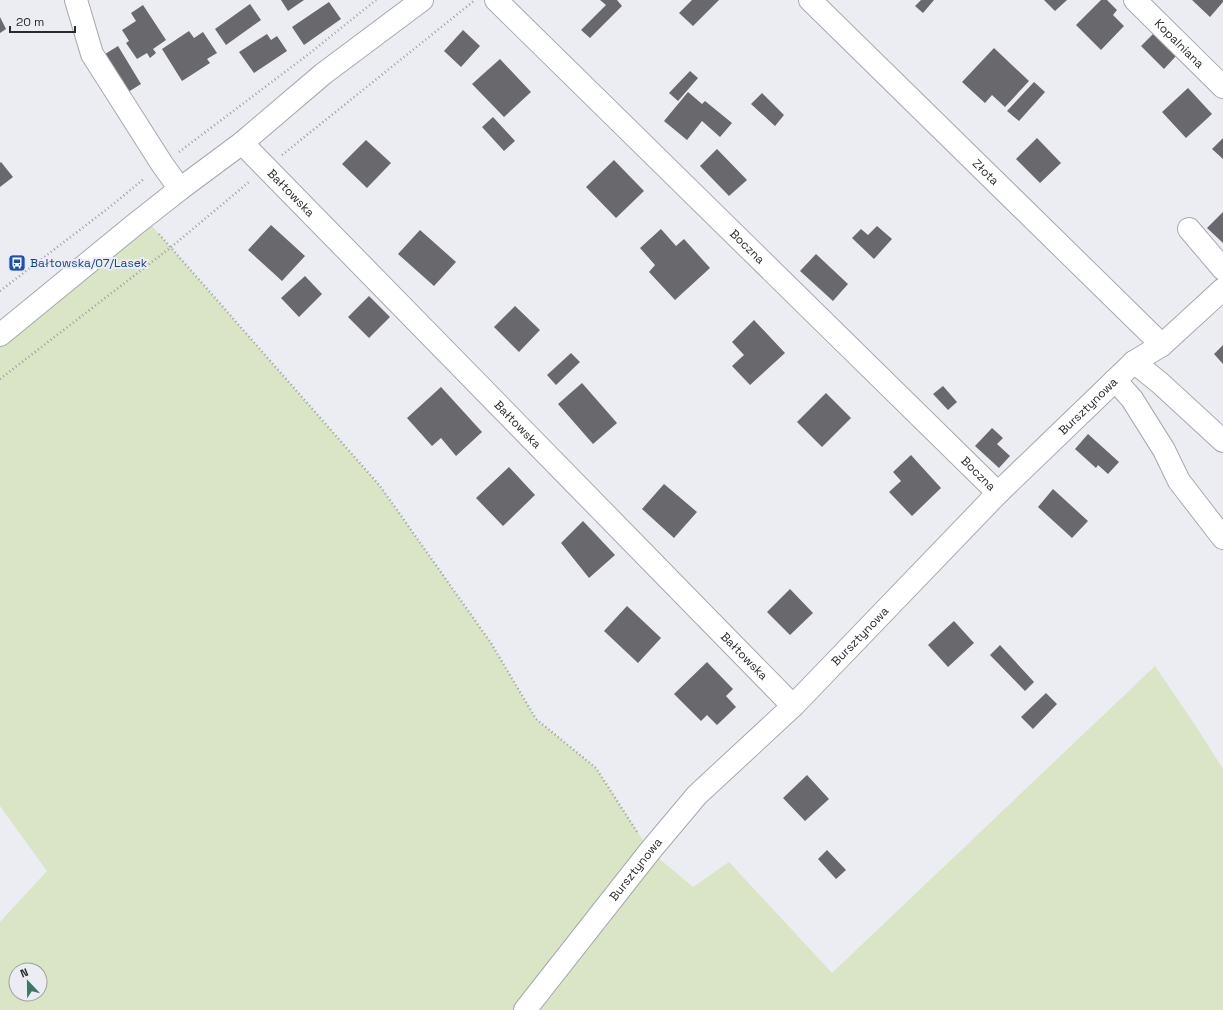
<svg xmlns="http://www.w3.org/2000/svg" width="1223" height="1010" viewBox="0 0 1223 1010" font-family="'Space Grotesk',sans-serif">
<rect width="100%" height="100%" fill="#ebedf2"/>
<!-- green -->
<path fill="#d9e5c4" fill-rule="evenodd" d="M144,217L380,486L491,643L536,719L596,768L650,851L693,887L729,862L832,973L1155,666L1197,728L1223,769V1010H0V922L47,871L0,806V335ZM16,970H40V994H16Z"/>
<!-- building -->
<path fill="#69686c" d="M281,0H304L288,11Z
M600,0H617L622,6L590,38L581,30L606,5Z
M692,0H719L693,26L679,13Z
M921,0H934L923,13L915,6Z
M1044,0H1067L1055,11Z
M1101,0H1107L1117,10L1113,15L1124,26L1101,50L1076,25Z
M1192,0H1223V2L1210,17Z
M329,2L341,19L304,45L292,27Z
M250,4L261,20L226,45L215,29Z
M143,5L166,40L153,49L156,53L150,58L147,53L137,59L126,43L129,41L122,30L136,21L131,13Z
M0,17L6,29L0,33Z
M463,30L480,46L461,67L444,51Z
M189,31L194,38L203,32L217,53L207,59L210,63L182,81L162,49Z
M1154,33L1176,56L1164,69L1141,46Z
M267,34L271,40L277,36L287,51L254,73L239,52Z
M118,46L141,84L125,94L102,56Z
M994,48L1029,81L1005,107L992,95L985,103L962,82Z
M500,59L531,92L504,117L472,84Z
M690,71L698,78L678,101L669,93Z
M1034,82L1045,92L1019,121L1007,111Z
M1188,88L1212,114L1186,138L1162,112Z
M688,92L702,104L705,101L732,123L720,137L702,121L687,140L664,121Z
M762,93L784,115L775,126L751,104Z
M493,117L515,141L504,151L482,127Z
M1037,138L1061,163L1040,183L1016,159Z
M1223,138V159L1212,149Z
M366,140L391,163L367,188L342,164Z
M717,149L747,180L729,196L700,166Z
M614,160L644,191L616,218L586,187Z
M1,162L13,177L0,187V163Z
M1223,212V243L1207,228Z
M271,225L305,256L282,281L248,250Z
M877,226L892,239L874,259L852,238L861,229L868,235Z
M661,229L676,246L684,239L710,268L675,300L649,272L655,265L640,248Z
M420,230L456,262L434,286L398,254Z
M816,254L848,284L833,301L800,271Z
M305,276L322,294L299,317L281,298Z
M369,296L390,317L369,338L348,317Z
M515,306L540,330L519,352L494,327Z
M754,320L785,353L750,385L732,366L744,355L732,342Z
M1223,345V364L1214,354Z
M571,353L580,362L556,385L547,375Z
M582,383L617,423L593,444L558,404Z
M943,386L957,402L948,410L933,394Z
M441,387L482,432L456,456L441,438L432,446L407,418Z
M826,393L851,418L822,447L797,422Z
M992,428L1003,438L997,444L1010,456L999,468L975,446Z
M1088,434L1119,462L1108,474L1098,465L1096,468L1075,449Z
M911,455L941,488L912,516L889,492L901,481L893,472Z
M509,467L535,495L503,526L476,498Z
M664,484L697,512L674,538L642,509Z
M1053,489L1088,521L1072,538L1038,507Z
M583,521L615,555L589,578L561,543Z
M790,589L813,613L790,635L767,612Z
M627,606L661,638L638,663L604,631Z
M954,621L974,643L948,667L928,645Z
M1000,645L1034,682L1025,691L990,655Z
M707,662L733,689L726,696L736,707L717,725L707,715L701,721L674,694Z
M1046,693L1057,704L1033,729L1021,717Z
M807,775L829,799L805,821L783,798Z
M827,850L846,870L836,879L818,859Z"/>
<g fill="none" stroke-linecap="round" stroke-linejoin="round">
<!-- minor casing -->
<g stroke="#a6a9ad" stroke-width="24">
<g id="minor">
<path d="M76,0L92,54L162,164L180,189"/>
<path id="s1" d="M496,0L998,493"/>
<path id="s2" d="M810,0L1162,345"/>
<path id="s3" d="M1135,0L1223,87"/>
<path id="s4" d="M242,143L793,706"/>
<path d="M1189,229L1223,269"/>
<path d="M1134,362L1160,383L1223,441"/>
<path d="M1115,380L1132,399L1164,450L1179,481L1223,538"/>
<path id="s5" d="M525,1010L650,851L697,795L793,706L998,493L1134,362L1162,345L1223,289"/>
</g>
</g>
<!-- major casing -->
<g stroke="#a6a9ad" stroke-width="24">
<path id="major" d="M0,335L133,226L180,189L242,143L323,74L422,0"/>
</g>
<!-- path -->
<path stroke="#9b9da0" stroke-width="2.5" stroke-dasharray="1 3" stroke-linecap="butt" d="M179,152L310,53L376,0
M282,155L475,0
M159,234L380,486L491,643L536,719L596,768L637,832
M0,291L111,206L145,178
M0,379L170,248L249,182"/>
<!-- minor -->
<use href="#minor" stroke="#fff" stroke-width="22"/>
<!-- major -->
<use href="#major" stroke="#fff" stroke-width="22"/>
</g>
<!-- icons -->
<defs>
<g id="bus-square" transform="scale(0.9)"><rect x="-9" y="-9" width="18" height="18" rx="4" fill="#1a4fb4" stroke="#ebedf2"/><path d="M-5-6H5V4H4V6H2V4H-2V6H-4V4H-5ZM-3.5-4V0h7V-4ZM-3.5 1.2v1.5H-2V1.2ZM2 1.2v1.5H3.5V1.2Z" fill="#fff"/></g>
</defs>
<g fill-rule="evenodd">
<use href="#bus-square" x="17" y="263"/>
</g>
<g text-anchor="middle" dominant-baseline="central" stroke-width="4" stroke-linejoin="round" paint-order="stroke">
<!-- street labels -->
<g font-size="12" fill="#292a2c" stroke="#ebedf2">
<text stroke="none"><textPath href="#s3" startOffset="62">Kopalniana</textPath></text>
<text stroke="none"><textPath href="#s2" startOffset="246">Złota</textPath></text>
<text stroke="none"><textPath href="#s4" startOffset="70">Bałtowska</textPath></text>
<text stroke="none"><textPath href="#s1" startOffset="352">Boczna</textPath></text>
<text stroke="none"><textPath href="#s5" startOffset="827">Bursztynowa</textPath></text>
<text stroke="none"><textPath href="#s4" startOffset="394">Bałtowska</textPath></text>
<text stroke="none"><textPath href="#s1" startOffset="676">Boczna</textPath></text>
<text stroke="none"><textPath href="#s5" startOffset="503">Bursztynowa</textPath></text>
<text stroke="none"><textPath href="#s4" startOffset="718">Bałtowska</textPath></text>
<text stroke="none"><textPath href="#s5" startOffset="179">Bursztynowa</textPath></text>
</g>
<!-- transit labels -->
<g font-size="12" fill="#164399" stroke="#ebedf2" text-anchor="start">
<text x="30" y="263">Bałtowska/07/Lasek</text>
</g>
</g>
<!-- north arrow -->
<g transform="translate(28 982) rotate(338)"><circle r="19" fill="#ebedf2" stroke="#9d9fa3"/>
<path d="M0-3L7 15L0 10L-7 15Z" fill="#3c7964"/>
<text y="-6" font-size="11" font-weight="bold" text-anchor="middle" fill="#292a2c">N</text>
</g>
<!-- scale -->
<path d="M10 26v6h65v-6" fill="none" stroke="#292a2c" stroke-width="2"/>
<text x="16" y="26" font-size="12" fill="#292a2c" stroke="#ebedf2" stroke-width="3" paint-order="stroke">20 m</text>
</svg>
